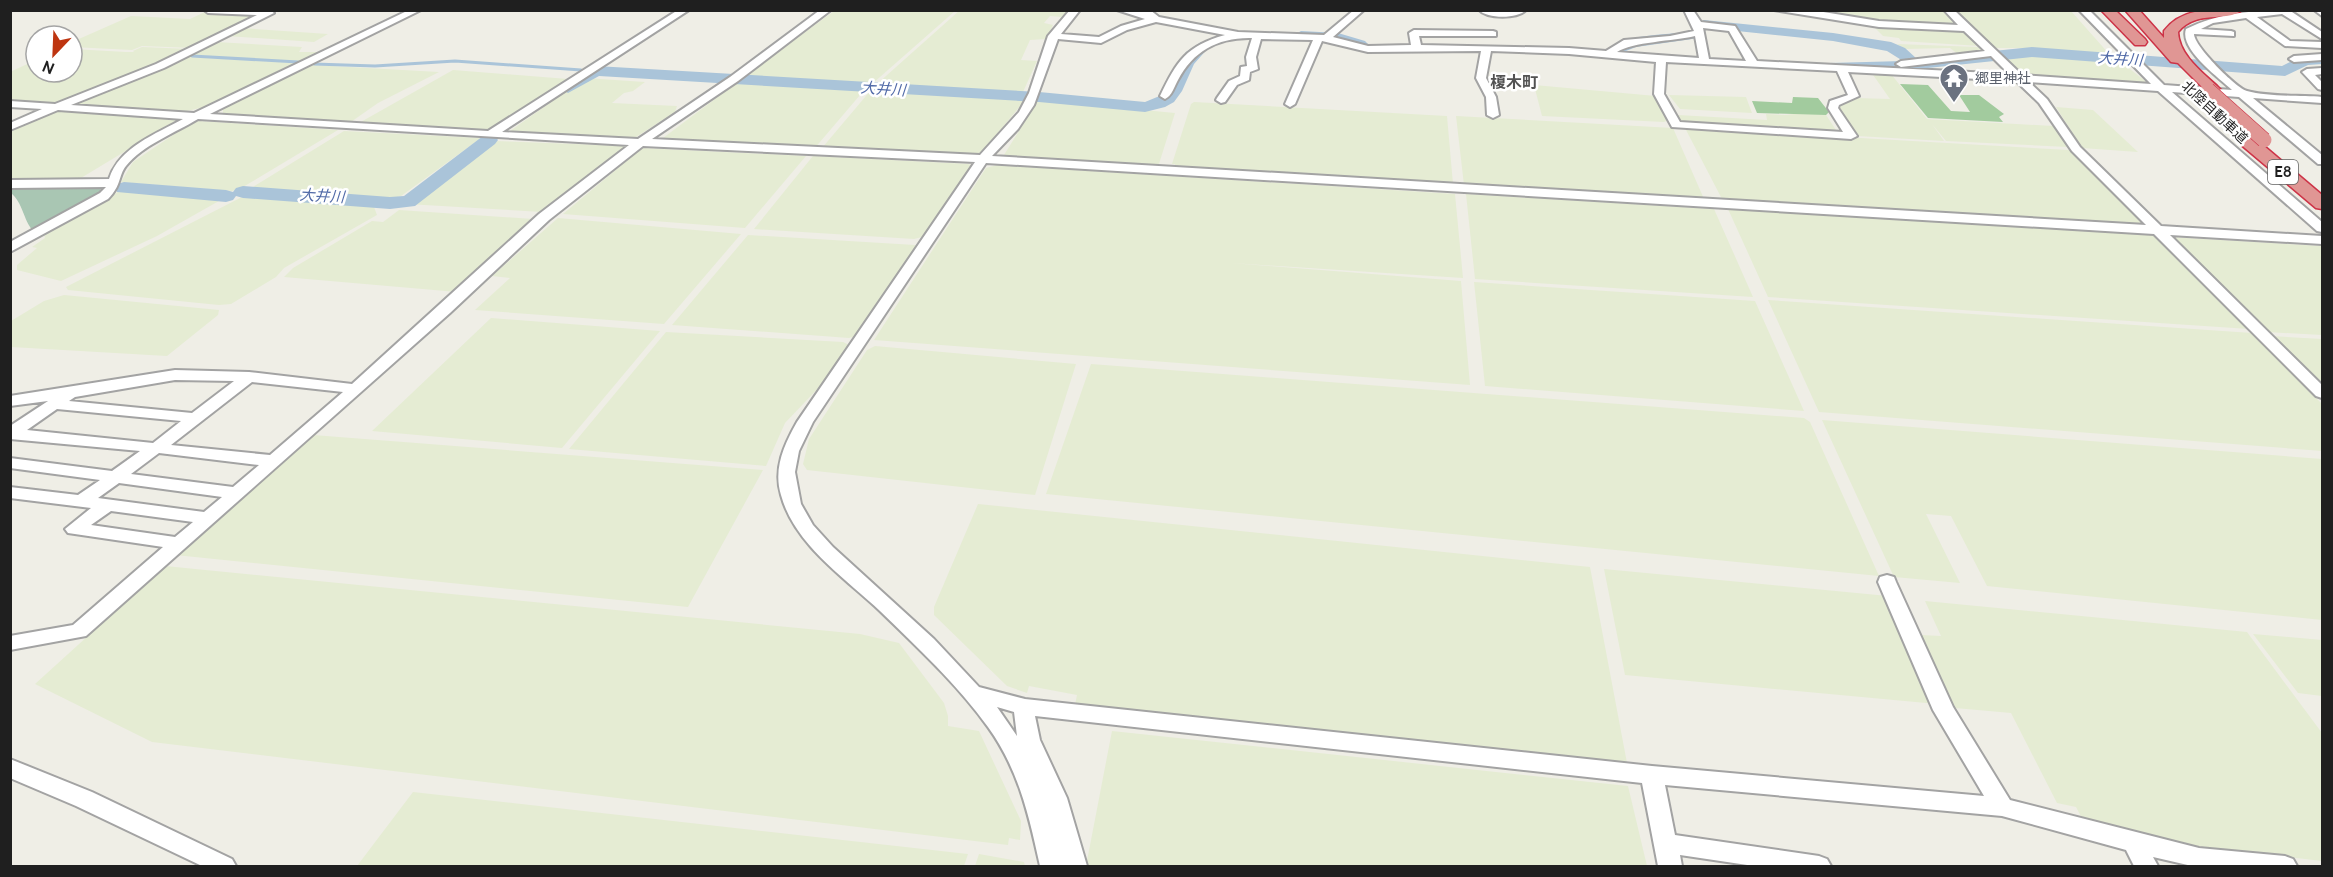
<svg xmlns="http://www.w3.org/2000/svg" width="2333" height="877" viewBox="0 0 2333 877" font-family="Cabin,'Noto Sans JP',sans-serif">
<rect width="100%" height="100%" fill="#efeee6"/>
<!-- farmland -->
<path fill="#e5ecd3" d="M960,10L1069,11L1061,17L1050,16L1044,23L1053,25L1046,39L1030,40L1021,60L1037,61L1023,92L877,84Z
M207,11L260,15L194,48L142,46L132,50L72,47V42L131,16L190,19Z
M834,11H955L872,84L744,77Z
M1823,11H1943L1958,25L1884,23L1826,14Z
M1954,11H2071L2110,55L2035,48H1993Z
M1882,26L1961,29L1980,46L1901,41L1899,38L1883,36L1875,28Z
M241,28L328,34L314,42L227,36Z
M216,42L302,47L299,52H321L301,62L191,55Z
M1897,44L1978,47L1984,53L1958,54L1950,48L1905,49Z
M142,47L190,49L62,102L53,104L11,100L10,72L36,60V72H72V49L126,52H134L133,51Z
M2030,55L2121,62L2149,84L2024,77L2002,59Z
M189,57L297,63L205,107L182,112L72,105L100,90L152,73Z
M313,65L439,72L378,103L348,124L223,115V108Z
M453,70L568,79L494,129L481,132L359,123Z
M1871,72L1891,74L1927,119L2053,126L2068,147L1946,141L1932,124L1944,141L1857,136L1839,114L1838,105L1855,98L1890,99Z
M585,78L645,82L633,91L624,93L612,103L677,106L675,112L633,139L514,134L510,131Z
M739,81L866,88L814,149L659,141Z
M1534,85L1656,96L1668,120L1664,122L1542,116Z
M871,90L1026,99L982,152L976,154L822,148Z
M1669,95L1746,97L1752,113L1680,109Z
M1049,101L1175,113L1158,167L1008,158L1004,155L1037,102Z
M1194,102L1447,116L1453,184L1175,167V164H1172L1191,104Z
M2056,107L2093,110L2138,152L2082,148Z
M51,111L177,120L76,181H11V129Z
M1802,113L1826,115L1836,130L1681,122L1678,115L1767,120L1766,114L1785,115Z
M1456,116L1673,128L1704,199L1464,185Z
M199,121L338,130L243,187L232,191L121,182L133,162L191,123Z
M1685,128L2069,150L2145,224L1722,199Z
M344,131L481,138L401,196L383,201L248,190Z
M495,141L627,146L542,212L407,204Z
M642,148L806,156L745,228L563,214Z
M813,156L968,164L974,166L922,237L914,239L754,229Z
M997,165L1455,194L1463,278L1231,263L1461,281L1470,385L874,340L986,168Z
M122,189L226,197L157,236L61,281L17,270V265L37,248L32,247L45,238L44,234L94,208Z
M1466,194L1714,209L1753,297L1475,279Z
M242,197L374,207L377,215L284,268L276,277L231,304L219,305L68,290L66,287Z
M1728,209L2155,235L2249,329L1768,297Z
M399,210L533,219L457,292L284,277L293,268L372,221L383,222Z
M558,218L741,234L664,324L475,310L510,278L492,276Z
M748,235L915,245L917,248L856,336L849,338L672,325Z
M2169,237L2322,246V335L2267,332Z
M1474,282L1755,301L1804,411L1485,386Z
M64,295L219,310L218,315L167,356L11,347V321L44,301Z
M1768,300L2252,333L2322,404V451L1819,412Z
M491,318L660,331L562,448L372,431Z
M666,332L843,342L849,345L825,381L785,423L766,466L569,449Z
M2271,336L2322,339V386Z
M875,346L1076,364L1035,495L807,470L803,464L809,439L867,350Z
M1091,364L1804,418L1810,422L1879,576L1046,494Z
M1822,420L2322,459V620L1987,586L1951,516L1926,514L1960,583L1894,577Z
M313,435L763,470L688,607L175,555Z
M978,504L1590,567L1627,763L1075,705L1077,695L1029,686L1027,693L1007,686L934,615V607Z
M165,566L860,634L899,643L944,703L948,716V726L979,731L1021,821L1020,840L1009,838L1008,845L152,742L35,684Z
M1604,569L1888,596L1937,704L1625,675Z
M1925,601L2247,632L2322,733V861L2155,841L2084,822L2076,807L2057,803L2011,713L1955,708L1921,635L1941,636Z
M2253,634L2322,640V696L2298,693Z
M1112,731L1628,786L1647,866H1086Z
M413,792L968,854L964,866H357Z
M979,854L1024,862L1025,866H975Z"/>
<!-- forest -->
<path fill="#a2cb9e" d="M1900,84L1928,85L1951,111L1970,112L1959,95H1979L2004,114L1999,117L2003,122L1928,118Z
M1793,97L1818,98L1829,112L1826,115L1757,113L1752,101L1792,103Z"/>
<!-- cemetery -->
<path fill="#a9c6b3" d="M83,187H98L102,191L33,231C23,219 23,203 11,193L12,188Z"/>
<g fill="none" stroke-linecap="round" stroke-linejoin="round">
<!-- stream -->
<path stroke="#aac4d9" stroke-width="3" d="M192,56L298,62
M314,64L375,66L455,61L581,70"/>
<!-- river -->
<path fill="#aac4d9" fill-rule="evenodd" d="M1704,20L1833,33L1891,42L1905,48L1917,59L2032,47L2282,66L2298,58L2322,54V64L2308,65L2285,76L2032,57L1890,72L1835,71L1827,66L1829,63L1903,61L1887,51L1833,41L1699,27L1697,24Z
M1301,31L1338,33L1365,41L1368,44L1360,49L1337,41L1296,38L1294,35Z
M1694,31L1699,32L1701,35L1699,38L1636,47L1621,53L1613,48C1626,33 1674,35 1694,31Z
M1201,42L1209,47L1194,64L1182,91L1174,102L1165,107L1145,112L1039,102L599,76L568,93L560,88L596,66L1039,92L1145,102L1162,95L1186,52Z
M489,135L495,136L498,140L495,144L415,206L390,209L243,198L236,196L233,192L236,188L243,186L390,197L404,196L483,136Z
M124,182L226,190L233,192L236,196L233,200L226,202L117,192L115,188L117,184Z"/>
<!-- minor casing -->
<g stroke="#a3a3a3" stroke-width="4">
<path id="minor" d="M204,10H270L274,13L164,68L71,105L194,113L409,10H421L210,114L488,131L678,10H689L502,132L638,139L730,77L820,10H831L738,81L652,139L980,155L1019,112L1029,93L1048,36L1070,10H1080L1061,34L1099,37L1121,26L1145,19L1117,10H1150L1159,17L1238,32L1324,35L1354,10H1364L1333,37L1368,46L1411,45L1409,33L1414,30L1493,31L1496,32V36H1419L1421,45L1569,48L1606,51L1624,40L1670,36L1694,31L1684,10H1693L1701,22L1735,26L1757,61L2009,74L1991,56L1901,67L1896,64L1901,61L1985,51L1964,31L1879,27L1774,10H1811L1879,21L1958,25L1944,10H1954L2022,75L2151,84L2079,10H2089L2164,85L2232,90C2218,77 2179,49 2186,29C2221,12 2256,10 2295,10L2292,12L2322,32V39L2282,14L2257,17L2290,41L2322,42V48L2285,46L2246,18L2213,23L2201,29L2231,31L2234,32V36L2194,34C2194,46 2236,88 2247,91C2267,97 2301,95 2322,97V103L2253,98L2322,155V164H2318L2239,97L2172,92L2322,222V232L2317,231L2158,91L2029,82L2047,99L2080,147L2161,226L2322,236V244L2170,235L2322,385V398L2316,396L2154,234L986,163L813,422L799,451L795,472L801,504L813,525L833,547L934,639L979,687L1025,699L1652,766L1984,796L1933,710L1878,582L1880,577L1887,575L1894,577L1896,582L1953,707L2010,800L2199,848L2285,856L2293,859L2297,866H2192L2153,857L2158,866H2134L2126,850L2002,816L1665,785L1675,835L1819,856L1827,859L1831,866H1754L1680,855L1682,866H1658L1642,783L1035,716L1040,740L1067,798L1087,866H1040C1029,816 1019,770 988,727C957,684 918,648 880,611C845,578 794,544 781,495C773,469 784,445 797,422L975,162L643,146L549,220L450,313L86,636L10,650V636L73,625L163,547L68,533L65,529L91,508L10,498V487L78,495L100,480L10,468V458L112,471L140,451L10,439V426L48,401L10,406V396L175,370L249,372L352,384L539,214L629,145L198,119C175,133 143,145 126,166C118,176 122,185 108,199L10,252V242L100,193L106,187L10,188V180L109,179C119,147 156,134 183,119L58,110L10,130V123L42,109L10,107V101L55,104L156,64L257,15L208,13ZM1156,22L1225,35C1186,46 1177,61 1160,96L1165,99C1172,96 1174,87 1178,80C1193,51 1219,37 1252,38L1246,57L1247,66L1241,67L1240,76L1229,81L1217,98L1216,100L1221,103L1225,102L1237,85L1249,80L1250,72L1258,69L1256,57L1261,39L1313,40L1285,104L1290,107L1295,104L1322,41L1368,52L1481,51L1476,78L1486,97L1487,115L1493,118L1499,115L1496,97L1486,78L1491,51L1569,54L1656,62L1654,94L1672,127L1851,139L1857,136L1838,108L1839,105L1859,96L1848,72L2016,81L2039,103L2072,151L2146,225L992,156L1018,129L1034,105L1058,39L1101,43L1127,30ZM1703,28L1729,31L1746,61L1709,59ZM1695,36L1699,58L1617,52C1632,42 1674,41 1695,36ZM1666,62L1837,71L1848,95L1830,101L1828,108L1843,132L1680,122L1664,94ZM175,380L234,381L192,413L69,401L75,397ZM252,382L343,392L270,455L171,445ZM57,409L181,421L153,443L27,430ZM159,453L259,465L233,487L131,474ZM119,483L222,497L204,512L98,498ZM111,511L193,522L175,537L91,525ZM997,707L1014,712L1017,736Z
M1479,10H1526C1518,19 1487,19 1479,10Z
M2314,10H2322V16Z
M2322,54V60L2294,62L2289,59L2294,56Z
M2322,68V74L2315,75L2322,82V90L2318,89L2302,72L2307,69Z
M10,759L92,792L232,859L236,866H202L76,806L10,778Z"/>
</g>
<!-- highway casing -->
<g stroke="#cd3347" stroke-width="3">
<path id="highway" d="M2101,10H2115L2145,39L2147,42L2145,45H2135Z
M2125,10H2139L2164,38V31C2183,6 2214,10 2242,10C2226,23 2197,9 2178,32C2179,55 2202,72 2218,87L2221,90L2218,93H2208L2178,63L2171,62Z
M2245,134L2251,135L2322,195V209L2316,208L2239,143L2237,139L2239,135Z"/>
</g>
<!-- minor -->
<use href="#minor" fill="#fff" fill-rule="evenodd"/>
<!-- highway -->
<use href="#highway" fill="#e09694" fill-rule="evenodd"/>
<!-- highway-bridge casing -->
<g stroke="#cd3347" stroke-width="16" stroke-linecap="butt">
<path id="highway-bridge" d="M2208,90L2264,140"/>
</g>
<!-- highway-bridge -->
<use href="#highway-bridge" stroke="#e09694" stroke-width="15"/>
</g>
<!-- icons -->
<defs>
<g id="temple-pin" transform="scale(1.5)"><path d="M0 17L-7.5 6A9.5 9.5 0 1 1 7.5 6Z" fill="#6b7280" stroke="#fff"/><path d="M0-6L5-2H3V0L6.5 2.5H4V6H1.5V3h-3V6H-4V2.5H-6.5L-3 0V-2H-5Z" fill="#fff"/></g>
</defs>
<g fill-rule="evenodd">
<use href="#temple-pin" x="1954" y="78"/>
</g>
<g text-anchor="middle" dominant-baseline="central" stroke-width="5" stroke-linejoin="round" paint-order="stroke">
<!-- far-worship labels -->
<g font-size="14" fill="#5b616d" stroke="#fff" text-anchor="start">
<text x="1975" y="78">郷里神社</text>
</g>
<!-- far-street labels -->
<g font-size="14" fill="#1f1f1f" stroke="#fff">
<text transform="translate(2215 112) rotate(43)">北陸自動車道</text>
</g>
<!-- far-water labels -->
<g font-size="15" font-style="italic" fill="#526ba8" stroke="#fff">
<text transform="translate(2120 59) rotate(4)">大井川</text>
<text transform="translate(883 89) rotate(4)">大井川</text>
<text transform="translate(322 196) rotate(3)">大井川</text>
</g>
<!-- shield labels -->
<rect fill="#fff" stroke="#626262" stroke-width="1.5" x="2268" y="160" width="30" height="24" rx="4.5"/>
<g font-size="15" font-weight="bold" fill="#1f1f1f">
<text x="2283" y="172">E8</text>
</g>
<!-- far-quarter labels -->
<g font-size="16" font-weight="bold" fill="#525252" stroke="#fff">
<text x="1514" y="82">榎木町</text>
</g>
</g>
<!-- border -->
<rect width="2333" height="877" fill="none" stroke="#1f1f1f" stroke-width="24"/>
<!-- north arrow -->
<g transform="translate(54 54) rotate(203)"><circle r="28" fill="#ffffff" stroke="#a5a5a5" stroke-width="1.5"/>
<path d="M0-4.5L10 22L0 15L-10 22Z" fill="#be3510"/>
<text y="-9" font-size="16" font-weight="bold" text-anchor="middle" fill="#1f1f1f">N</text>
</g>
</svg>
